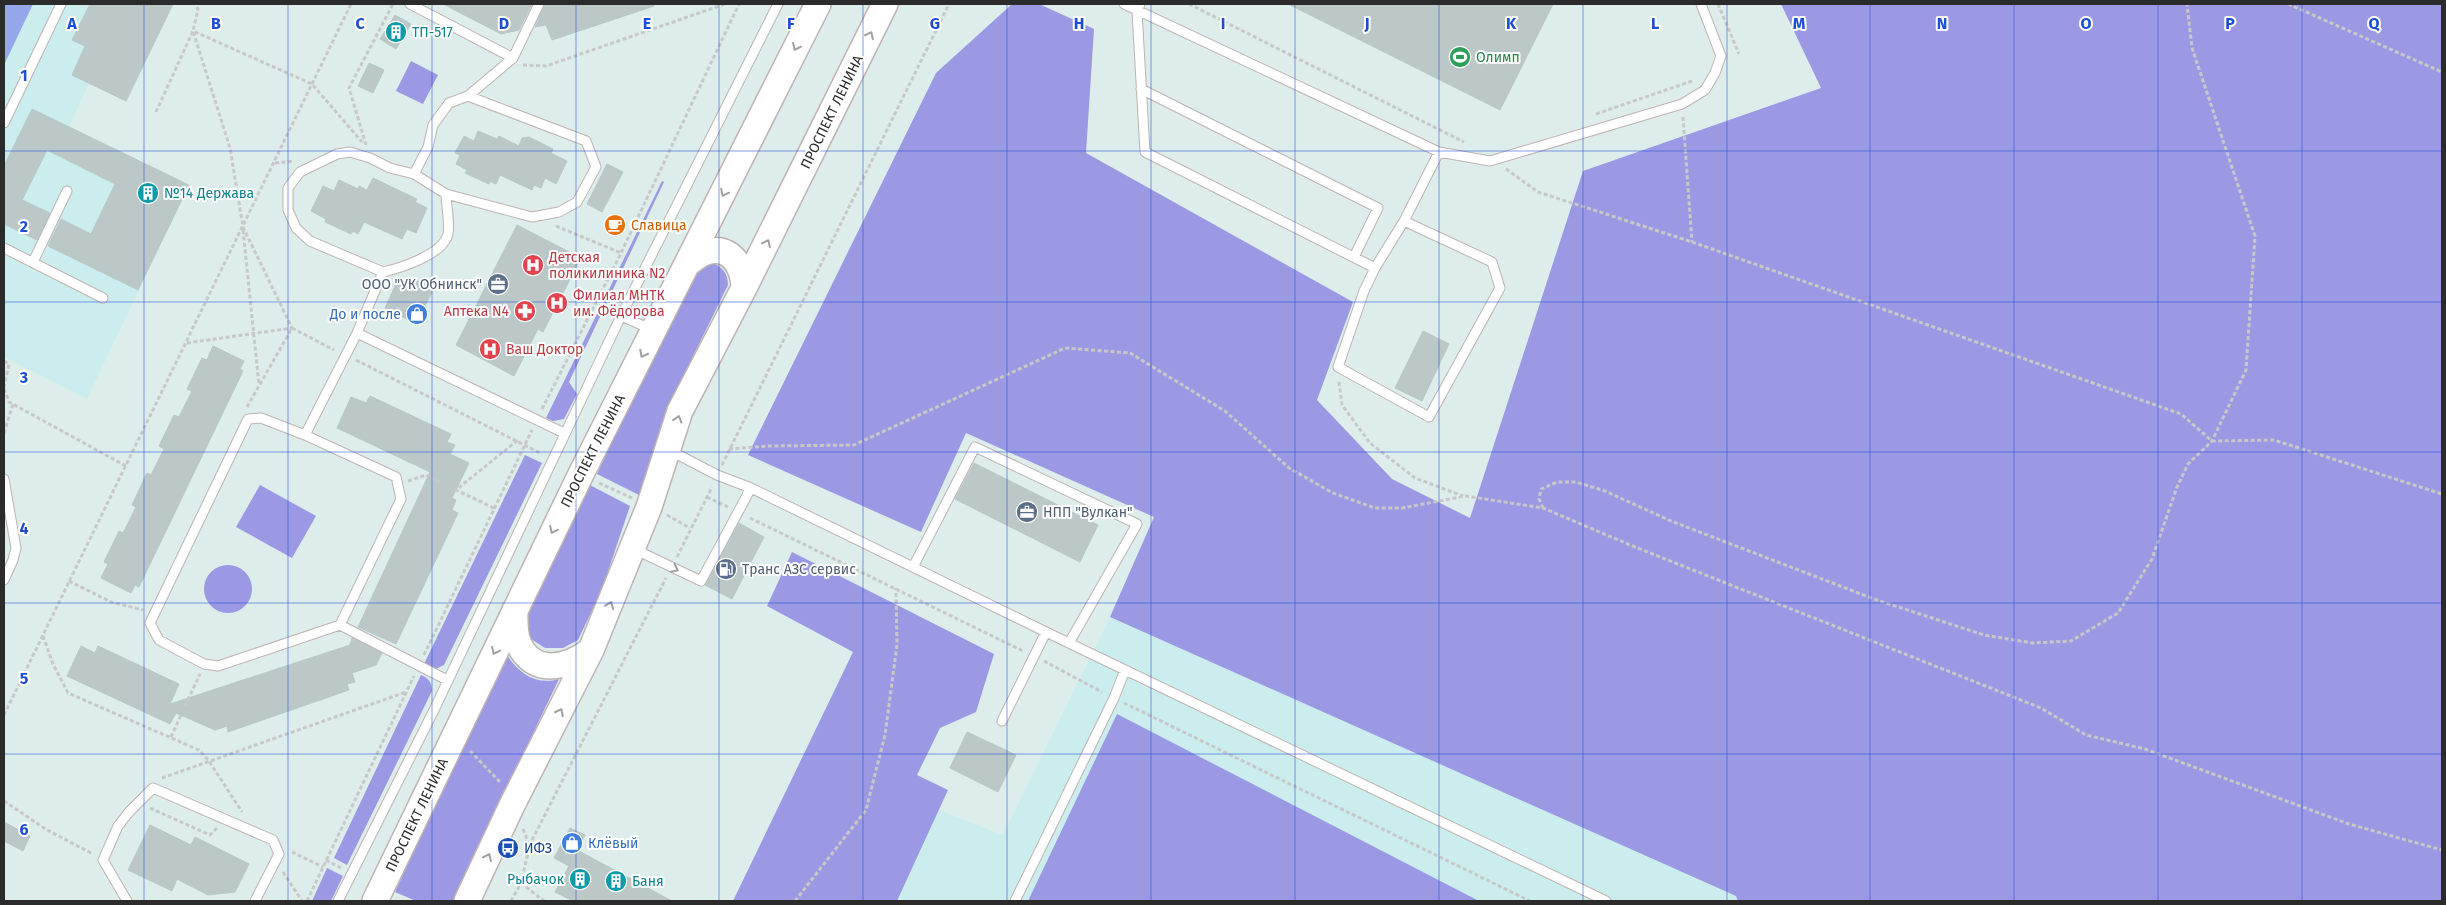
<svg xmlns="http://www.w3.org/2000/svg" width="2446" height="905" viewBox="0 0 2446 905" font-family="'Fira Sans',sans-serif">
<rect width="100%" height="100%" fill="#ddedeb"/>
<!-- education -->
<path fill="#ccedee" d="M4,4H173L126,101L89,83L69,127L189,185L87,399L4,357Z
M1110,617L1736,896L1739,901H897L939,810L1003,835Z"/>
<!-- green -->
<path fill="#9b99e3" d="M1012,4H1039L1094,29L1086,153L1353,302L1317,400L1392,479L1470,518L1583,171L1821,88L1781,4H2442V901H1738L1736,896L1110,617L1154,517L966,433L921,532L748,455L936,73Z
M411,61L438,75L423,104L396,91Z
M662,181L664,182L569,382L577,394L564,419L553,421L546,418Z
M710,262C721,266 728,272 728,285L668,407L639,495L597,474L693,268Z
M525,455L542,463L444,665L436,669L424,664Z
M588,484L630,506L601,592L578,640L563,648H545L531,639L524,622Z
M260,485L316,516L292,558L236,527Z
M792,552L994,654L976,712L940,728L917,775L948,790L897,901H733L853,652L767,606Z
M204 589a24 24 0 1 1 48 0a24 24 0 1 1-48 0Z
M505,652C517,672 535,686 559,679L453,901H416L395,892Z
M421,675C429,678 432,683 432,691L347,865L334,858Z
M1117,714L1479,901H1028Z
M327,868L343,876L331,901H312Z"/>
<!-- pitch -->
<path fill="#95a7ea" d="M4,4H33L4,65Z"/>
<!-- building -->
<path fill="#bcc8c8" stroke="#b6c8c8" d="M90,4H173L126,101L72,75L85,46L72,40Z
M443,4H532L519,30L501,34Z
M545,4H654V6L552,40L546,25L535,27Z
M1288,4H1553L1500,110Z
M395,15L411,24L396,49L380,39Z
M369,63L384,70L373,93L358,86Z
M32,109L189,185L138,290L48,246L61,219L91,234L115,184L47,150L22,200L50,213L37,240L4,224V166Z
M478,131L497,139L499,136L519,146L522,138L529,137L553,149L551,153L567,161L556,184L545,178L541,188L534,185L532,190L500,175L496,184L490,181L489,184L465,173L467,170L456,164L460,155L455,153L464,136L474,141Z
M607,164L623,172L602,212L587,204Z
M373,178L417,199L415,202L427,208L416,233L407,229L402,239L364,222L358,234L353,231L351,234L325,222L326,219L311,211L323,186L334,191L339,180L358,189L359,186L367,190Z
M517,225L581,258L543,332L538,329L514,376L456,345Z
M414,279L434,288L416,324L385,308L396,284Z
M1423,331L1449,344L1422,401L1395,388Z
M213,346L244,361L240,369L243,371L139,587L135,585L131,593L101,578L108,564L104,562L119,531L123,533L136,507L132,505L147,473L151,475L164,449L159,446L174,415L179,417L192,391L187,389L202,358L207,360Z
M370,396L451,434L447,442L455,445L450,454L469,463L452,498L456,500L452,510L458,513L396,644L358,627L430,472L337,428L351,397L366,403Z
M974,463L1098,525L1080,562L955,499Z
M739,523L764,537L732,599L705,585Z
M352,638L382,653L376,665L352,673L355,682L347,684L349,690L228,732L227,726L215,730L176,713L170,724L67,676L81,646L95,653L98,646L179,684L170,704L350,645Z
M967,732L1016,755L998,792L950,768Z
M4,822L30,836L23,851L4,841Z
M150,825L191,845L195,837L249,864L235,892L208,895L177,879L172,891L128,870Z
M570,828L585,835L577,850L672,901H573L555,892L569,866L554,858Z"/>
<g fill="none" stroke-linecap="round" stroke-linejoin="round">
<!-- service casing -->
<g stroke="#beb3b1" stroke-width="11">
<path id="service" d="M410,4L513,58L539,4
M1124,4L1439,152L1490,161L1682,104L1705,90L1715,73L1721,56L1701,4
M1140,4L1137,11L1145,152L1375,268L1404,221L1439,152
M1141,89L1378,208L1354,257
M4,123L61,4
M414,174L428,147L433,125L449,103L468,96
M446,194L532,217L559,212L577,202L596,167L586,141L468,96L513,58
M4,248L103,298
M33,262L67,191
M1375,268L1364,291L1338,367L1429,417L1500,288L1492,262L1404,221
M621,316L653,330
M357,333L383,272L310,241L296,228L288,210V188L300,172L337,154L350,152L370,158L390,168L414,174L446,194C446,204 451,229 447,237C440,255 401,268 383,272
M261,418L305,435L396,477L401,499L340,625L218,666L204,664L159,640L150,623L248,419Z
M305,435L357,333L564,433
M669,450L717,475L751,488L1046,632L1606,901
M4,479L16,548L13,560L4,580
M634,549L701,581L751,488
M913,567L975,447L1137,524L1069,643
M340,625L447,680
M1002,721L1046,632
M127,901L103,860L118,826L129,812L153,788L273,840L279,854L255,901
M338,901L434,710L621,316L778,4
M1015,901L1114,698L1125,670"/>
</g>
<!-- secondary casing -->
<g stroke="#beb3b1" stroke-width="28">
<path id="secondary" d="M690,262C717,238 743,254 744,288
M515,610C515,620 514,631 518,642C532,677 568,668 591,650
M375,901L581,474L818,4
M467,901L512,805L591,650L649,507L680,411L744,288L885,4"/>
</g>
<!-- path -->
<path stroke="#c8c8c8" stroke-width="3" stroke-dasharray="4 2.5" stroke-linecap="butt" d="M1189,4L1464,142
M1718,4L1739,54
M2288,4L2442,72
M523,65L546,66L725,4
M156,112L193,31L312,84L362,142
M1596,114L1692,81
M1683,117L1692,242
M366,145L349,88L393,4
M275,163L294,161
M1506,169L1538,192L1692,242L2181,414L2212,441L2274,440L2442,494
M556,226L621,253
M243,230L259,385
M187,343L292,328L243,227L230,148L193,31L198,9L195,4
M356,360L542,454
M4,361L9,364L4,387
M1339,382L1342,405L1370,443L1415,478L1463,496
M4,389L9,402L126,466
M247,407L292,328L334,350
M542,409L621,253L739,4
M4,433L13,404
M729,449L769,446L854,445L1065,348L1130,353L1225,411L1289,468L1333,493L1375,508H1402L1466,496L1543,508L1635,547L2041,708L2086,735L2145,749L2349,824L2442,850
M722,465L949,4
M408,481L426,475L440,482
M599,483L632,498
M707,497L728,507
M494,508L456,490L518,440
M1543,508L1539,499L1541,489L1557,482H1576L1605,491L1671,521L1874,599L1984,635L2033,643L2071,641L2118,613L2152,559L2177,487L2188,464L2212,441L2246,370L2255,236L2192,48L2187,4
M667,515L690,528
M750,518L1023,651
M677,557L712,487
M69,581L111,602L143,610
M43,636L53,664L68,693L199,750L209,761L242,812
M424,655L532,430
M1044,661L1102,692
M1124,703L1530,901
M185,706L200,674
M4,715L351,4
M171,737L181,715
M470,751L501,783
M162,778L406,692
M4,801L47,830L93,854
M150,808L210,835L217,828
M523,829L529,844
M292,852L323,867
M326,860L341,868
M283,872L302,901
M521,883L544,901
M307,901L414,676
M511,901L521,883L530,844L666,578
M795,901L866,810L885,735L897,645L896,588"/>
<!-- service -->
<use href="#service" stroke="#fff" stroke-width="9"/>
<!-- secondary -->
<use href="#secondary" stroke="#fff" stroke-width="25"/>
</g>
<!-- one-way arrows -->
<defs><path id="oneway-chevron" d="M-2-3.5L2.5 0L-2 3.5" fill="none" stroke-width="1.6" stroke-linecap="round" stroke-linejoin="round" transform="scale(1.25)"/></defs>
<g stroke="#a0a0a0">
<use href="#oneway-chevron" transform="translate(870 35) rotate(-64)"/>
<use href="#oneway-chevron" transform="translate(796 47) rotate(116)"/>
<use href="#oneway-chevron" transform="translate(724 193) rotate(116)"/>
<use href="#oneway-chevron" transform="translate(767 243) rotate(-64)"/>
<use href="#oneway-chevron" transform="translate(643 354) rotate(117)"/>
<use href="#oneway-chevron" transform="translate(678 419) rotate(-73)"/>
<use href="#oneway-chevron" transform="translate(553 530) rotate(116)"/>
<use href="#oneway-chevron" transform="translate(675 569) rotate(26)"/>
<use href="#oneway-chevron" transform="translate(610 605) rotate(-68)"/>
<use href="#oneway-chevron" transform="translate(495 651) rotate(115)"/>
<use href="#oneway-chevron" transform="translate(560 712) rotate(-63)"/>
<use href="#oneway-chevron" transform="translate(488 857) rotate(-65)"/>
</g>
<!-- grid -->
<path fill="none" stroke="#1d4ed8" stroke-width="1" stroke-opacity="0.55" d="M144,4V901M288,4V901M432,4V901M576,4V901M719,4V901M863,4V901M1007,4V901M1151,4V901M1295,4V901M1439,4V901M1583,4V901M1727,4V901M1870,4V901M2014,4V901M2158,4V901M2302,4V901M4,151H2442M4,302H2442M4,452H2442M4,603H2442M4,754H2442"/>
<!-- icons -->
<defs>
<g id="building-disc" transform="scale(1.125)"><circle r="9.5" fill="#0f9aa8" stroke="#fff"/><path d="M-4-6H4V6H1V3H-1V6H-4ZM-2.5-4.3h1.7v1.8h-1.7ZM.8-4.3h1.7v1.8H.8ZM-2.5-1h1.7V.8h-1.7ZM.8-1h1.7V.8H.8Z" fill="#fff"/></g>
<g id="stadium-disc" transform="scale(1.125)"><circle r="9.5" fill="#2e9e5b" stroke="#fff"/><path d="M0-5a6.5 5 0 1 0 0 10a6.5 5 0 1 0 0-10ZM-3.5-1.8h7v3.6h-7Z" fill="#fff"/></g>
<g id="cafe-disc" transform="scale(1.125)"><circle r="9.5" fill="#e8710a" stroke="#fff"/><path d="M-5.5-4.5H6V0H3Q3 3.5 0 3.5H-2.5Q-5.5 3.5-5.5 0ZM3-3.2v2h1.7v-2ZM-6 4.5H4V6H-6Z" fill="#fff"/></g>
<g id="hospital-disc" transform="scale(1.125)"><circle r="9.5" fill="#e0444e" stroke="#fff"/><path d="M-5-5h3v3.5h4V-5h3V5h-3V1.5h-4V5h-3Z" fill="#fff"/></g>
<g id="office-disc" transform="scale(1.125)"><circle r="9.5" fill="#5c6f8a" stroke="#fff"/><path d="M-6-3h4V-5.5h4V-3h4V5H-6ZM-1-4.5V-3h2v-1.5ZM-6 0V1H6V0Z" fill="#fff"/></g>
<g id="pharmacy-disc" transform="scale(1.125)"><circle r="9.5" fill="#e0444e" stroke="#fff"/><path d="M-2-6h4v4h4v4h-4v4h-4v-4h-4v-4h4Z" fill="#fff"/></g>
<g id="shop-disc" transform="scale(1.125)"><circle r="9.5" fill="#3f7fe0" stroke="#fff"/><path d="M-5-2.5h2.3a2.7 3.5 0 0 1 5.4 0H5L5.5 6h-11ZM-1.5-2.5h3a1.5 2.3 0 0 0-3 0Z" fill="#fff"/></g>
<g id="fuel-disc" transform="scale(1.125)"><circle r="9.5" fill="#5c6f8a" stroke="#fff"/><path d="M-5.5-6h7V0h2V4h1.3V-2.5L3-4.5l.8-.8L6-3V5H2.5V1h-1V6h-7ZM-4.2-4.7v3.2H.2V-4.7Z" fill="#fff"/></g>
<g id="bus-disc" transform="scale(1.125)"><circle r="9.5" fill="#1a4fb4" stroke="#fff"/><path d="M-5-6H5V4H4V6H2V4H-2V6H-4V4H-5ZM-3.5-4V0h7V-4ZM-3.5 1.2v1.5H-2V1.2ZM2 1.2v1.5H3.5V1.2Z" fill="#fff"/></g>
</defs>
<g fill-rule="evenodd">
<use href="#building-disc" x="396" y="32"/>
<use href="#stadium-disc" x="1460" y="57"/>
<use href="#building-disc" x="148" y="193"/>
<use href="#cafe-disc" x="615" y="225"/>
<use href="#hospital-disc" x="533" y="265"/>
<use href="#office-disc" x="498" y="284"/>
<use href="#hospital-disc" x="557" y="303"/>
<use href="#pharmacy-disc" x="525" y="311"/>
<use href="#shop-disc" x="417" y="314"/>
<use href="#hospital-disc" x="490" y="349"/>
<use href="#office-disc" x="1027" y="512"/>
<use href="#fuel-disc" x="726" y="569"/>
<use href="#shop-disc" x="572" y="843"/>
<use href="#bus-disc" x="508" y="848"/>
<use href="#building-disc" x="580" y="879"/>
<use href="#building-disc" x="616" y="881"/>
</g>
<g text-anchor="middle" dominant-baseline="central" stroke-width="4" stroke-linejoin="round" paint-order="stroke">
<!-- culture labels -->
<g font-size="14" fill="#0d838f" stroke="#fff" text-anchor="start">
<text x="412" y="32">ТП-517</text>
<text x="164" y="193">№14 Держава</text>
<text x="564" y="879" text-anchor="end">Рыбачок</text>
<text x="632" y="881">Баня</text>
</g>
<!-- leisure labels -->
<g font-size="14" fill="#27864d" stroke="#fff" text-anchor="start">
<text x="1476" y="57">Олимп</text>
</g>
<!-- street labels -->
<g font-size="14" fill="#2b2b2b" stroke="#fff">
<text transform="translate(832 112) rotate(-64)">ПРОСПЕКТ ЛЕНИНА</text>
<text transform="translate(593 451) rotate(-63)">ПРОСПЕКТ ЛЕНИНА</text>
<text transform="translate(417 815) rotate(-64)">ПРОСПЕКТ ЛЕНИНА</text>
</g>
<!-- food labels -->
<g font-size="14" fill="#c56008" stroke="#fff" text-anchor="start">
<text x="631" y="225">Славица</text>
</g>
<!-- health labels -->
<g font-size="14" fill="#be3a42" stroke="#fff" text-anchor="start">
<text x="549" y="257">Детская<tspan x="549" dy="16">поликилиника N2</tspan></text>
<text x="573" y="295">Филиал МНТК<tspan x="573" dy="16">им. Фёдорова</tspan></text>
<text x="509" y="311" text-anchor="end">Аптека N4</text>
<text x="506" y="349">Ваш Доктор</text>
</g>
<!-- service labels -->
<g font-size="14" fill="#4e5e75" stroke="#fff" text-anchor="start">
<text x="482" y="284" text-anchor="end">ООО "УК Обнинск"</text>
<text x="1043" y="512">НПП "Вулкан"</text>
<text x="742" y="569">Транс АЗС сервис</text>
</g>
<!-- shop labels -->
<g font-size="14" fill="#366cbe" stroke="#fff" text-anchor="end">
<text x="401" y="314">До и после</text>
<text x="588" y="843" text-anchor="start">Клёвый</text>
</g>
<!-- transit labels -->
<g font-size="14" fill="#164399" stroke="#fff" text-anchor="start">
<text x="524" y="848">ИФЗ</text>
</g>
</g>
<g font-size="16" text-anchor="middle" font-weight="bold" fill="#1d4ed8" stroke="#fff" stroke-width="4" stroke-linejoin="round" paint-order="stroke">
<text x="72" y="29">A</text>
<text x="216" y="29">B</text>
<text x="360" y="29">C</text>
<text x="504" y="29">D</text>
<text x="647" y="29">E</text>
<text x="791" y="29">F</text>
<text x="935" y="29">G</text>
<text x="1079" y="29">H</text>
<text x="1223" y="29">I</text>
<text x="1367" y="29">J</text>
<text x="1511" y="29">K</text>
<text x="1655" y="29">L</text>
<text x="1799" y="29">M</text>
<text x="1942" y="29">N</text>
<text x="2086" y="29">O</text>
<text x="2230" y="29">P</text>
<text x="2374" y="29">Q</text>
<text x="24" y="81">1</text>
<text x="24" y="232">2</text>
<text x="24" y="383">3</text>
<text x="24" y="534">4</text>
<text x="24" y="684">5</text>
<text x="24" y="835">6</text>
</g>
<!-- border -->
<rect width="2446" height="905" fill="none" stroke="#2b2b2b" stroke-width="10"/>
</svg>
